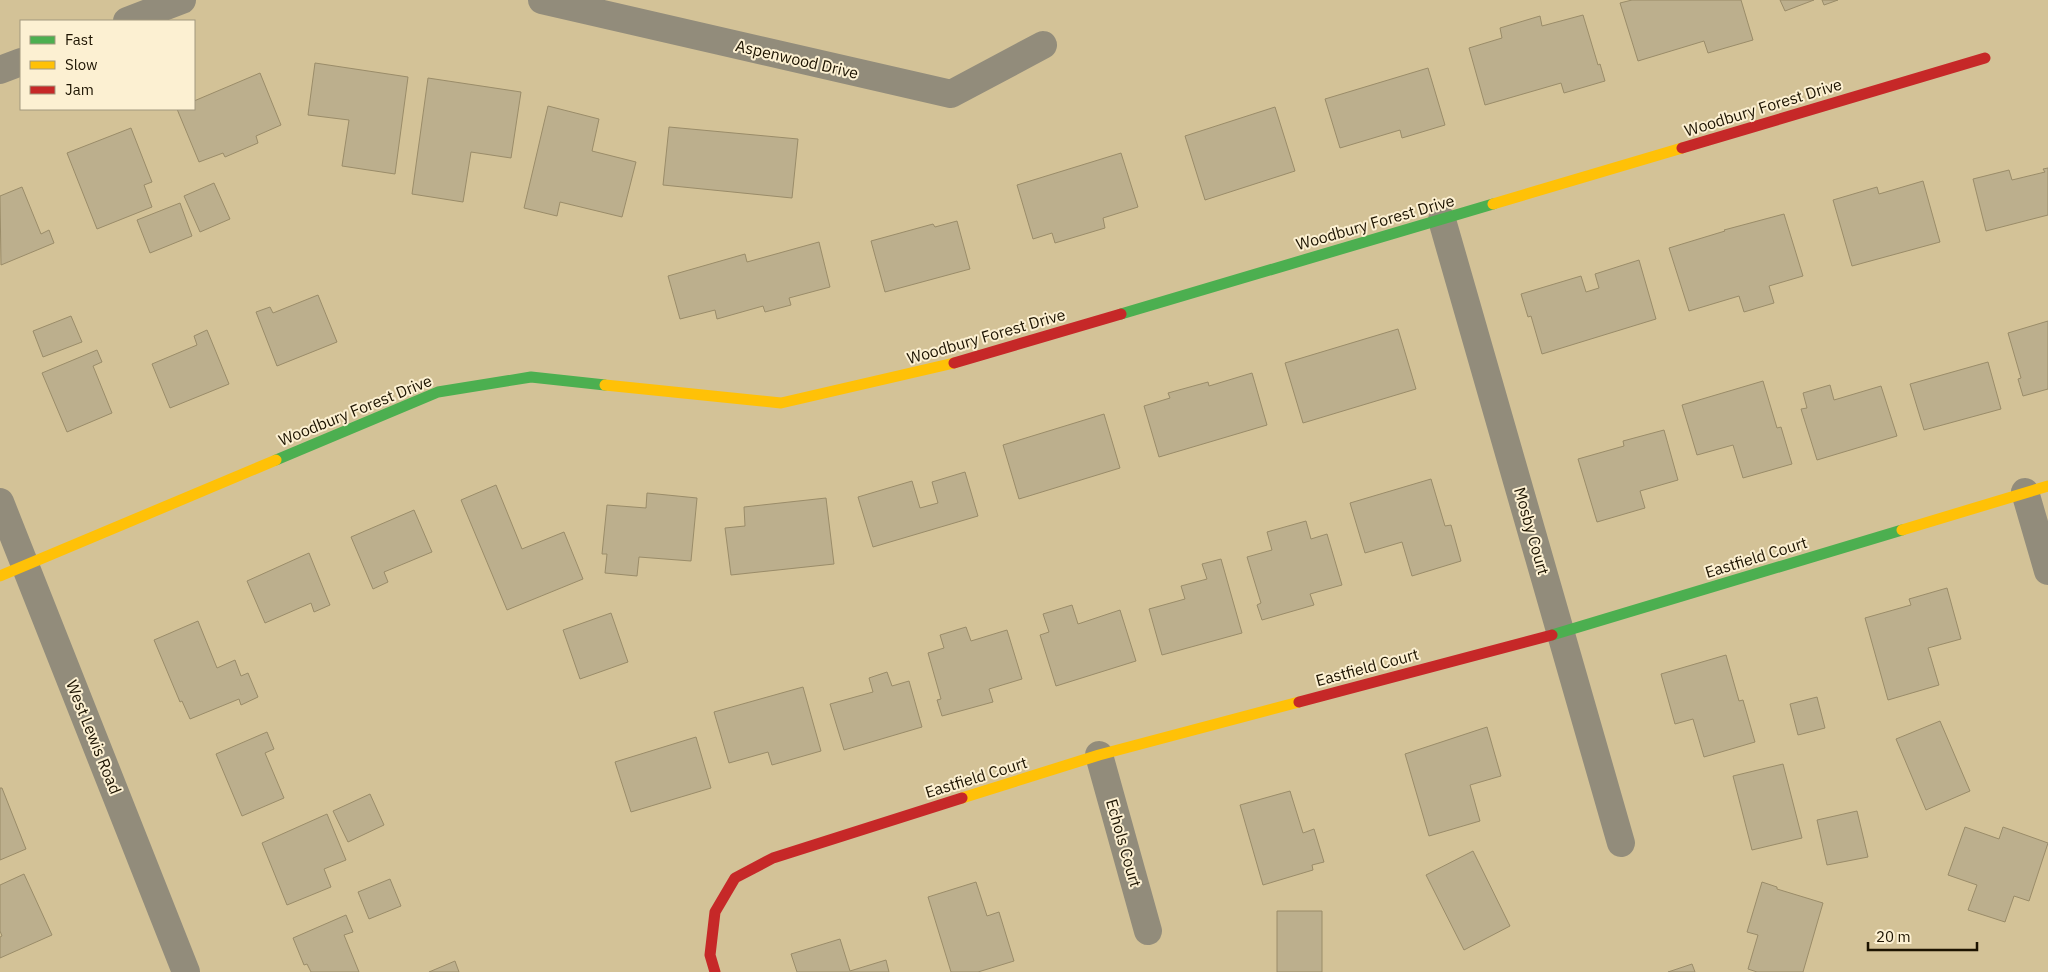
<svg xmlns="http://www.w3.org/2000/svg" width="2048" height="972" viewBox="0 0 2048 972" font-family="'IBM Plex Sans',sans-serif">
<rect width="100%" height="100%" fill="#d3c297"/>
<!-- building -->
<path fill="#bcaf8d" stroke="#9a8c69" d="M1632,0H1741L1753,40L1708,53L1704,41L1638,61L1620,3Z
M1780,0H1814L1785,11Z
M1822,0H1838L1824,5Z
M1583,15L1598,65L1600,64L1605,81L1564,93L1561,83L1485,105L1469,48L1502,38L1500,28L1540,16L1542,26Z
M315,63L408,77L395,174L342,166L349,120L308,115Z
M1428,68L1445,125L1402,138L1400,130L1340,148L1325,99Z
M260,73L281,125L256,136L258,143L225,157L223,153L199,162L177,109H194V101Z
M428,78L521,92L511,158L471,152L463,202L412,194Z
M548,106L599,119L592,151L636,162L622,217L560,202L557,216L524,208Z
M1275,107L1295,171L1205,200L1185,136Z
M669,127L798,139L792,198L663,185Z
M131,128L152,182L144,185L152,207L97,229L67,153Z
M1121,153L1138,207L1103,218L1105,228L1055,243L1052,233L1033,239L1017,185Z
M2048,168V215L1986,231L1973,179L2009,170L2012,180L2045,172L2043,169Z
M1923,181L1940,242L1852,266L1833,200L1877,187L1879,194Z
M214,183L230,219L200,232L184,196Z
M22,187L41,234L49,230L54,243L1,265L0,196Z
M180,203L192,236L150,253L137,220Z
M1784,214L1803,276L1769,286L1774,303L1744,312L1739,296L1689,311L1669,248L1725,231L1724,230Z
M957,221L970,269L885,292L871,241L933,224L935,227Z
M819,242L830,287L789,298L791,305L765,312L763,306L717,319L715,310L680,319L668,276L745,254L747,262Z
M1639,260L1656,319L1542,354L1531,316L1528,317L1521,294L1581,276L1586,292L1599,288L1595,274Z
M318,295L337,342L277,366L256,312L270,307L273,313Z
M71,316L82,342L43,357L33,331Z
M2048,321V389L2023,396L2018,379L2021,378L2008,333Z
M1398,329L1416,389L1303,423L1285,363Z
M207,330L229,384L170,408L152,364L197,345L194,336Z
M97,350L102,362L93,366L112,413L67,432L42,373Z
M1988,362L2001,409L1924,430L1910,384Z
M1252,373L1267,425L1159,457L1144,406L1170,398L1168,393L1208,382L1209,386Z
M1763,381L1777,428L1781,427L1792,464L1743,478L1733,445L1697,455L1682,405Z
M1830,385L1834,400L1881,386L1897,436L1817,460L1801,409L1807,408L1803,393Z
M1104,414L1120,468L1019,499L1003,445Z
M1664,430L1678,480L1640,491L1645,508L1597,522L1578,459L1624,446L1623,441Z
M965,472L978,516L873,547L858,497L912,481L920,508L938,503L932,482Z
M1431,479L1445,526L1451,525L1461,561L1412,576L1402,542L1365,553L1350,503Z
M496,485L522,549L564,532L583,579L507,610L461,500Z
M647,493L697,498L691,561L639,557L637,576L605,573L607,554H602L607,505L646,508Z
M826,498L834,564L731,575L725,528L745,526L744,507Z
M414,510L432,552L384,572L388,582L373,589L351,537Z
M1306,521L1311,539L1327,534L1342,585L1310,594L1314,605L1262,620L1257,605L1261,603L1247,557L1272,550L1267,532Z
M309,553L330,605L314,612L311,603L265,623L247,581Z
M1221,559L1242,633L1162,655L1149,609L1185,599L1181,586L1207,579L1202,564Z
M1947,588L1961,639L1928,648L1939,685L1888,700L1865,618L1911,605L1909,599Z
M1072,605L1078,624L1120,610L1136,661L1056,686L1040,635L1049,632L1043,614Z
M611,613L628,662L580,679L563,630Z
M198,621L217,668L235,660L241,676L248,673L258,697L241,705L239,699L190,719L182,701L180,702L154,640Z
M966,627L971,641L1007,630L1022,679L989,689L993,702L942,716L937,700L941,699L928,653L944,648L940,635Z
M1726,655L1739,701L1743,700L1755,742L1704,757L1693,719L1675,724L1661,674Z
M887,672L892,686L909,681L922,727L844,750L830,704L873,692L869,678Z
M803,687L821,751L772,765L768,752L729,763L714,712Z
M1817,697L1825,728L1798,735L1790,704Z
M1940,721L1970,791L1926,810L1896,739Z
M1487,727L1501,776L1470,785L1480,821L1429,836L1405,754Z
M267,732L274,749L265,753L284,798L242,816L216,754Z
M696,737L711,788L631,812L615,762Z
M1783,764L1802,838L1752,850L1733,776Z
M0,788H2L26,849L0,860Z
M1290,791L1303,833L1314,829L1324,862L1312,865L1313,870L1263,885L1240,805Z
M370,794L384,825L348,842L333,811Z
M1857,811L1868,857L1827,865L1817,820Z
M327,814L346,860L324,869L331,887L287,905L262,843Z
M1965,827L1999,839L2003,827L2048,843L2029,901L2014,896L2005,922L1968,910L1977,885L1948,875Z
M1473,851L1510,926L1464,950L1426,875Z
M24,874L52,935L0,958V937L2,936L0,931V885Z
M390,879L401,906L369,919L358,892Z
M976,882L987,916L999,912L1014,961L978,972H951L928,897Z
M1762,882L1777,887V889L1823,903L1803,972H1757L1748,969L1758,935L1747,932Z
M1277,911H1322V972H1277Z
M346,915L353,932L344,935L359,972H311L307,964L304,965L293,938Z
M840,939L850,971L886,960L889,972H797L791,954Z
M455,961L459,972H429Z
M1692,964L1695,972H1668Z"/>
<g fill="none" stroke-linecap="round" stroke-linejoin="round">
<!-- street -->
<path stroke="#928c7b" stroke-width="28" d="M542,0L951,94L1043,45
M127,21L182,0
M0,70L21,62
M1442,220L1621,843
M2025,492L2048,571
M0,502L186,972
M1099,755L1148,931"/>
<!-- fast -->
<path stroke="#4caf50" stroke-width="11" d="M1121,314L1493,204
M276,460L438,392L531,377L605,385
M1552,635L1902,530"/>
<!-- slow -->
<path stroke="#ffc107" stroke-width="11" d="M1493,204L1682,148
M605,385L781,403L954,363
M1902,530L2048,486
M0,576L276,460
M962,798L1099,755L1299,702"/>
<!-- jam -->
<path stroke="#c62828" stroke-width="11" d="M1682,148L1985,58
M954,363L1121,314
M1299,702L1552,635
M715,972L710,955L715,912L735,878L773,858L962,798"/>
</g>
<g text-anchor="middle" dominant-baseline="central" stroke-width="4" stroke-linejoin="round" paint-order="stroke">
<!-- street labels -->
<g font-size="16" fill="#1c1300" stroke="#fcf0d2">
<text transform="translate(797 59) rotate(13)">Aspenwood Drive</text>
<text transform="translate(1763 107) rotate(-17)">Woodbury Forest Drive</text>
<text transform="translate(1375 222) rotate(-16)">Woodbury Forest Drive</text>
<text transform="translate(986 336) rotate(-16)">Woodbury Forest Drive</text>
<text transform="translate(355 410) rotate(-22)">Woodbury Forest Drive</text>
<text transform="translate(1532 531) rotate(74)">Mosby Court</text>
<text transform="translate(1756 557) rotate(-17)">Eastfield Court</text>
<text transform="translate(1367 667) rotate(-15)">Eastfield Court</text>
<text transform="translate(94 737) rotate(68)">West Lewis Road</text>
<text transform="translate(976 777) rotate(-17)">Eastfield Court</text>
<text transform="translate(1124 843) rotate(74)">Echols Court</text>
</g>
</g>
<!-- legend -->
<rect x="20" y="20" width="175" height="90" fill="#fcf0d2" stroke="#a2987e"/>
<rect x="30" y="36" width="25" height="8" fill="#4caf50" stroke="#a2987e"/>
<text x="65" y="45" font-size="15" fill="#1c1300">Fast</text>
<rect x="30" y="61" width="25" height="8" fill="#ffc107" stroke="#a2987e"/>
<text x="65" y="70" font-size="15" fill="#1c1300">Slow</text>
<rect x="30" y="86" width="25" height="8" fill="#c62828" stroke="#a2987e"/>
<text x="65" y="95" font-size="15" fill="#1c1300">Jam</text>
<!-- scale -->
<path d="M1868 942v8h109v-8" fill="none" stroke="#1c1300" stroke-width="2.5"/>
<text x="1876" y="942" font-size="15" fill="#1c1300" stroke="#fcf0d2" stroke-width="4" paint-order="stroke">20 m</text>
</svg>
